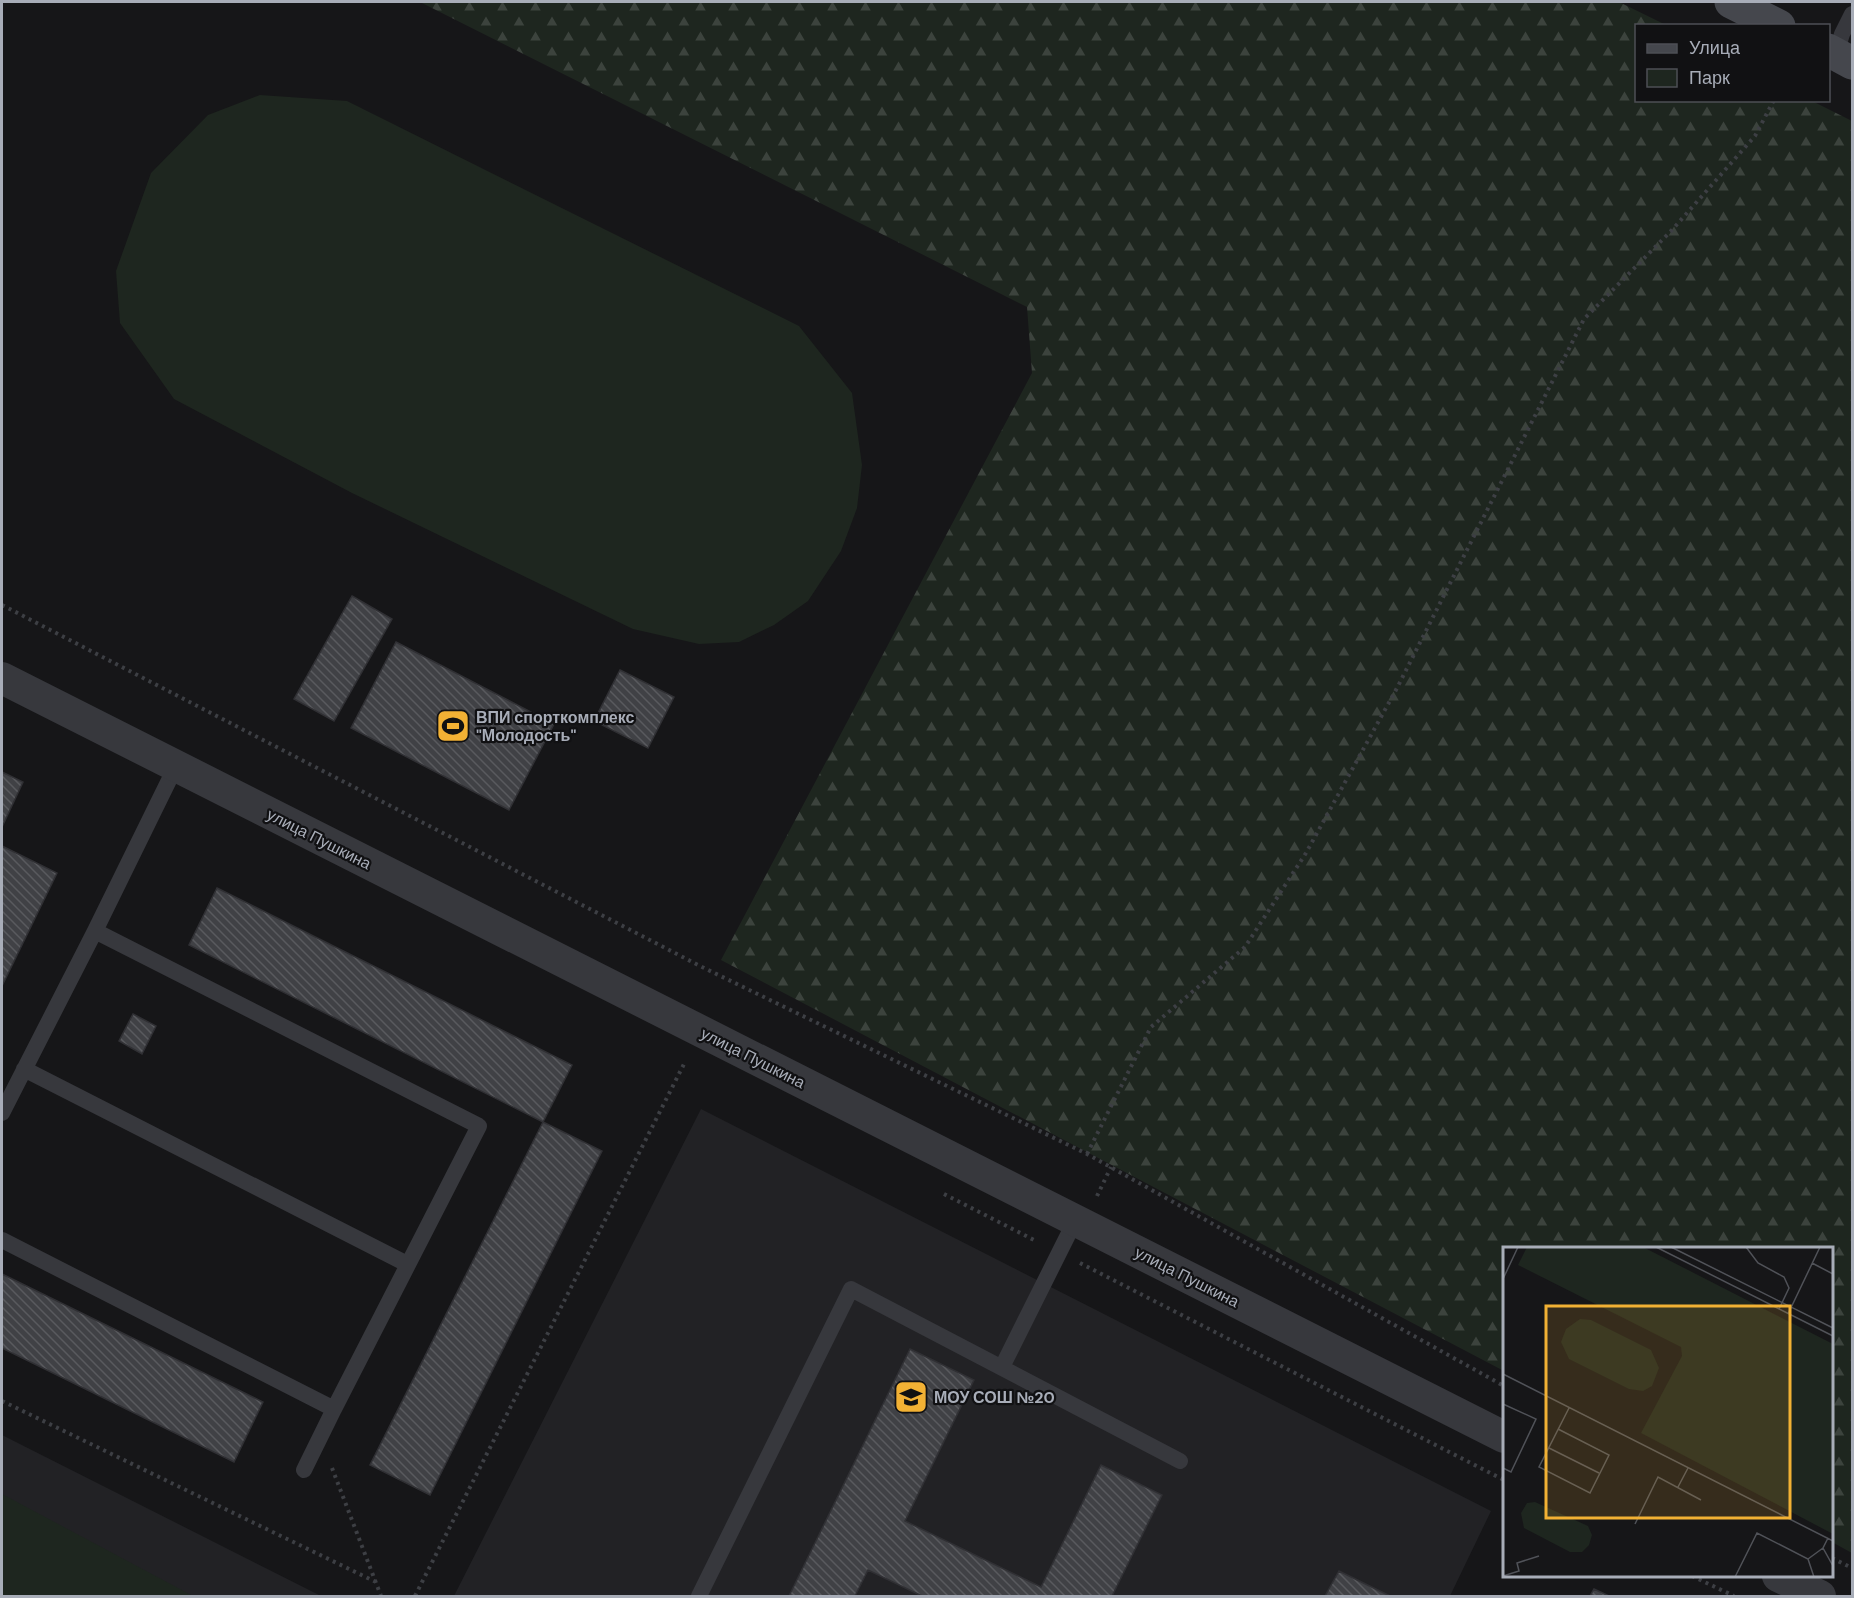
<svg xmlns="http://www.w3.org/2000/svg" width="1854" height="1598" viewBox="0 0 1854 1598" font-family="'DM Sans',sans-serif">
<defs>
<pattern id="forest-firs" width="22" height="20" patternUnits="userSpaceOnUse" patternTransform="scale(1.5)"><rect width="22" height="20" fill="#1e261f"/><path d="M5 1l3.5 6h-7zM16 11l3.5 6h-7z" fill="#3c433d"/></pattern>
<pattern id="building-back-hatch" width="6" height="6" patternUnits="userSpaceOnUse" patternTransform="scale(1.5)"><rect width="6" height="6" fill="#404145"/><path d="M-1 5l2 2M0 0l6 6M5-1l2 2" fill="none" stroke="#595a5e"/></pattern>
</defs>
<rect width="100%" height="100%" fill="#161618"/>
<!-- built -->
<path fill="#222225" d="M701,1109L1491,1511L1450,1596H454Z
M2,1435L321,1596H2Z"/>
<!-- forest -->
<path fill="url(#forest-firs)" d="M420,2H1619L1666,25L1636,26V100L1812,101L1852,121V1553L1832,1542V1248H1504V1371L721,960L1032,373L1027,307Z"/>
<!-- green -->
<path fill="#1e261f" d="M260,95L347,101L799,326L852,393L862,465L857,508L841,551L808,601L774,625L739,642L699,644L633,629L352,493L174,399L120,323L116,271L151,173L208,115Z
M2,1494L193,1596H2Z"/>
<!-- building -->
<path fill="url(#building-back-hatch)" stroke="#303034" stroke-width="1.5" d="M352,596L392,619L334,721L294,699Z
M396,642L554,724L509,810L351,728Z
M620,670L674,697L648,748L594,721Z
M2,772L23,782L2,827Z
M2,846L57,873L2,986Z
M217,888L572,1065L543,1122L189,945Z
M133,1014L156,1026L142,1054L119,1041Z
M543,1122L602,1151L430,1495L370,1465Z
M2,1274L263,1402L234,1462L2,1348Z
M910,1349L974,1380L905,1521L1041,1587L1101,1465L1162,1495L1112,1596H922L868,1570L855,1596H789Z
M1339,1571L1390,1596H1325Z
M1594,1589L1609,1596H1590Z"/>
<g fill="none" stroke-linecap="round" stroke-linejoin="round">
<!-- path -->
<path stroke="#3d3f44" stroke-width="4" stroke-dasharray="3 4.5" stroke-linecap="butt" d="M2,605L702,967L1087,1154L1504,1386
M1087,1154L1151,1027L1245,947L1306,853L1397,688L1584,319L1672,230L1755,136L1774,100
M944,1194L1036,1241
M1097,1196L1111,1167
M1080,1263L1504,1480
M2,1401L376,1582
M332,1468L381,1596
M1832,1558L1852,1568
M1692,1576L1734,1596
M415,1596L685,1062"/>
<!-- lane -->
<path stroke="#37383d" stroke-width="16" d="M1836,54L1842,34L1852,14
M24,1069L407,1264
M2,1113L95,931L176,766
M2,1240L334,1409L479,1126L95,931
M1002,1367L1075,1221
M304,1470L334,1409
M699,1596L851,1289L1180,1461"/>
<!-- street -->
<path stroke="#37383d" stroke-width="32" d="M2,678L1504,1437
M1778,1576L1820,1596"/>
<!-- secondary -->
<path stroke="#45474d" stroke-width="33" d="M1731,2L1779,26
M1828,50L1852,63"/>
<!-- tram -->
<path stroke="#4a4c52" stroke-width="1.5" d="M1850,2L1852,3"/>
</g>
<!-- icons -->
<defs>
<g id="stadium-square" transform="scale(1.725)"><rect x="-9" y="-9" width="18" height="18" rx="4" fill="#f2b134" stroke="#111113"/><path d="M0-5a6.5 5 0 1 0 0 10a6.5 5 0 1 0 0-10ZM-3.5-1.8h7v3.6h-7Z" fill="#111"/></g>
<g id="school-square" transform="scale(1.725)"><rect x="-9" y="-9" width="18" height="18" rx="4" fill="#f2b134" stroke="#111113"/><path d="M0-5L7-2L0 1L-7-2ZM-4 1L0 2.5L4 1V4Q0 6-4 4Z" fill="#111"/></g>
</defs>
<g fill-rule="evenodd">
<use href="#stadium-square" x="453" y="726"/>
<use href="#school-square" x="911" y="1397"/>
</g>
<g text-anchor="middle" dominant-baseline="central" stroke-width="4.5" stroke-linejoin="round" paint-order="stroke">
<!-- poi labels -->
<g font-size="16" font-weight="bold" fill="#a8adb8" stroke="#111113" text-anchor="start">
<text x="476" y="717">ВПИ спорткомплекс<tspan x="476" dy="18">"Молодость"</tspan></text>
<text x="934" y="1397">МОУ СОШ №20</text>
</g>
<!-- street labels -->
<g font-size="16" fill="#a8adb8" stroke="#111113">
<text transform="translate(319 839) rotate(27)">улица Пушкина</text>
<text transform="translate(753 1058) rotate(27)">улица Пушкина</text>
<text transform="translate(1187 1277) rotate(27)">улица Пушкина</text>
</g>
</g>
<!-- overview -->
<g transform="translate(1503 1247)">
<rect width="330" height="330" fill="#161618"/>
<path d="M24,0H140L330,97V287L138,186L179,109L178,100L15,18Z" fill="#1e261f"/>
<path d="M77,72L88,73L148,103L156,121L149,139L140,144L126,142L66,112L58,95L63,82ZM32,255L85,279L89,288L86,298L79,305H67L21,281L18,266L24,256Z" fill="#1e261f"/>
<path fill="none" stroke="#505258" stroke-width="1.5" d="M153,0L330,89M168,0L330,81M243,0L255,16L281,30L286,41L276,62M309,16L330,27M0,32L15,0M285,67L317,0M0,127L330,294M0,157L33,172L8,225L0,221M55,182L106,208L87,246L36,220L66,161M46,201L96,226M175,240L185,221M132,277L155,230L198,253M325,291L320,301L330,319M305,312L320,301M0,329L16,324L14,316L36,309M232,330L254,286L305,312L311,330"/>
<path fill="#f2b134" fill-opacity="0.15" stroke="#f2b134" stroke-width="3" d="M43,59H287V271H43Z"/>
<rect width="330" height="330" fill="none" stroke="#a8adb8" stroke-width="3"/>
</g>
<!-- border -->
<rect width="1854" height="1598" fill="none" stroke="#a8adb8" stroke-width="6"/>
<!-- legend -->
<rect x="1635" y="24" width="195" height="78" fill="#111113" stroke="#4d4f55" stroke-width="1.5"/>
<rect x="1647" y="44" width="30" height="9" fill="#45474d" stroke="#4d4f55" stroke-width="1.5"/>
<text x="1689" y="54" font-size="18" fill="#a8adb8">Улица</text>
<rect x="1647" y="69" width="30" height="18" fill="#1e261f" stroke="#4d4f55" stroke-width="1.5"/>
<text x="1689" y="84" font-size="18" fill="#a8adb8">Парк</text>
</svg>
